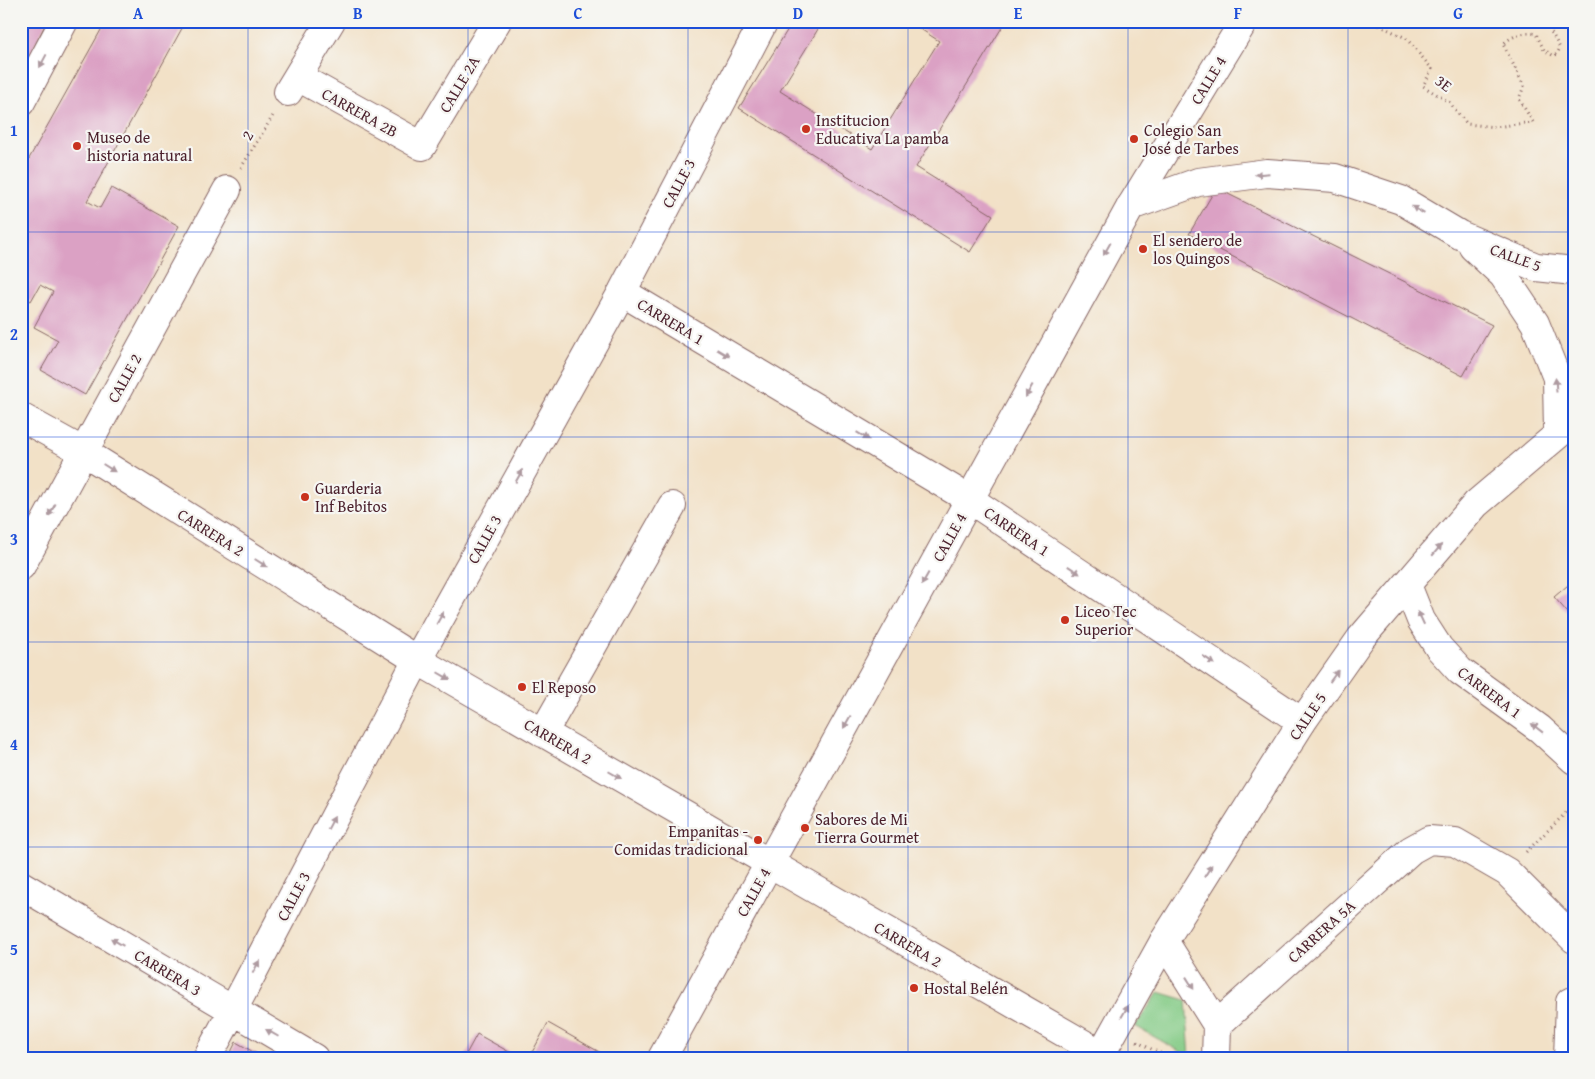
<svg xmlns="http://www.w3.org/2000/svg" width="1595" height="1079" viewBox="0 0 1595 1079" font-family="'Gentium Book Plus',serif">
<rect width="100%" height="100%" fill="#f6f6f2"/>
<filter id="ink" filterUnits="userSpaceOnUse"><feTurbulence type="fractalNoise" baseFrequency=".02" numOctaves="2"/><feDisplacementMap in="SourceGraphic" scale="10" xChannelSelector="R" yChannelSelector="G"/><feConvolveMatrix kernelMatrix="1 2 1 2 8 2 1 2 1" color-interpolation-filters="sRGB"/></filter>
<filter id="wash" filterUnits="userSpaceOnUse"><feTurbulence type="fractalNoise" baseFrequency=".0096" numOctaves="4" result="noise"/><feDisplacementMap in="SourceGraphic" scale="20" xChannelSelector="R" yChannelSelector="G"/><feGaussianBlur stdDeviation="1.12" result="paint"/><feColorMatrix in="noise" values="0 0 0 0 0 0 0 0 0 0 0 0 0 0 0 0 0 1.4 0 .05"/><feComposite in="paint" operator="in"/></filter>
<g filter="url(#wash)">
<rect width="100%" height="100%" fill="#f2e1c7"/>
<!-- green -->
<path fill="#84cb86" stroke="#677558" d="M1159,992L1186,1000L1190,1057L1135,1026Z"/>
<g id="blocks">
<!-- building -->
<path fill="#dba1c4" d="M21,21H47L21,73Z
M106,21H186L87,201L100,208L111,188L179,226L85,395L41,370L58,340L34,327L53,292L40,285L31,301L21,296V173Z
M793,21H823L780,91L872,149L939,41L908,21H1006L916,167L993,215L970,252L739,108Z
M1216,188L1492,325L1463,376L1189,234Z
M1574,580V620L1554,597Z
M548,1023L610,1058H529Z
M477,1034L520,1058H464Z
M236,1042L264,1058H228Z
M1111,1048L1135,1058H1106Z"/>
</g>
</g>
<g filter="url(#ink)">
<use href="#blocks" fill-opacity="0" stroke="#856362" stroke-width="1"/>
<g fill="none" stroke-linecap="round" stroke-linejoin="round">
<!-- street casing -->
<g stroke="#856362" stroke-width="30">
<path id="street" d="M298,77L422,146L497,21
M288,92L331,21
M21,102L64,21
M1131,206L1244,21
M622,292L969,499L1302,722
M21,417L84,452L417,660L1101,1054
M21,566L227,190
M543,733L672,506
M1164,941L1217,1025L1216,1058
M233,1010L417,660L622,292L764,21
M1217,1025L1411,850L1429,840L1455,842L1507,872L1574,939
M1568,1058L1570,1002"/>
</g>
<!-- secondary casing -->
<g stroke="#856362" stroke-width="30">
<path id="secondary" d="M1473,247L1503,275L1535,323L1557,378L1558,433
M1407,585L1421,620L1439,648L1460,671L1540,729L1574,760
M21,885L314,1058
M207,1058L233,1010
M662,1058L1131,206L1198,182L1267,173L1335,178L1401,200L1460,235L1536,267L1574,271
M1099,1058L1164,941L1302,722L1361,638L1476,504L1574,421"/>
</g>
<!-- path -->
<path stroke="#856362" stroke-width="3" stroke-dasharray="1 4" stroke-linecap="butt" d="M1370,21L1406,38L1432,69L1423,86L1449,102L1467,124L1495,127L1533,122L1519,99L1524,86L1503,44C1512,36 1524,31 1536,34L1544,50L1554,56L1557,54L1560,48L1550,30V21
M241,168L274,114
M1526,852L1574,805
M1137,1042L1170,1058"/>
<!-- street -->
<use href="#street" stroke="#fff" stroke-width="28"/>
<!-- secondary -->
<use href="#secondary" stroke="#fff" stroke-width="28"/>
</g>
<!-- one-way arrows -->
<defs><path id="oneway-solid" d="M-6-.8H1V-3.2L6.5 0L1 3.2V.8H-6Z" transform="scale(1.25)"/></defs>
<g fill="#ae9aa0">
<use href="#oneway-solid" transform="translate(43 61) rotate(118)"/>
<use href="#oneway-solid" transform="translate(1262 174) rotate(175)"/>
<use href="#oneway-solid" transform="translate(1418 210) rotate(-149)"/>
<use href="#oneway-solid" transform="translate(1107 249) rotate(119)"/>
<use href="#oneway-solid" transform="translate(723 353) rotate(31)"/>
<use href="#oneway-solid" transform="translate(1556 385) rotate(-94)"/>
<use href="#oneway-solid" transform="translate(1029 391) rotate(119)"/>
<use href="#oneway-solid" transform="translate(863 436) rotate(31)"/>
<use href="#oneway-solid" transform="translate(109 468) rotate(32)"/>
<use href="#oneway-solid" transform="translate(519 476) rotate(-61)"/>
<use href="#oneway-solid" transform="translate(52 510) rotate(119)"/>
<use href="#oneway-solid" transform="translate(1437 550) rotate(-50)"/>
<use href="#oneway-solid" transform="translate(261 563) rotate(32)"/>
<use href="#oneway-solid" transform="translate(1074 570) rotate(34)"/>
<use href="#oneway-solid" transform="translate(925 579) rotate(119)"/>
<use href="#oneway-solid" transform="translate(440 618) rotate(-61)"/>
<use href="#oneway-solid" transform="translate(1421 618) rotate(-115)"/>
<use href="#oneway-solid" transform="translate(1209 660) rotate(34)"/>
<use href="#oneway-solid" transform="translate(444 676) rotate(30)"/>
<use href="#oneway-solid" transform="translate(1334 676) rotate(-54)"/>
<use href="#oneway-solid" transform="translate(847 722) rotate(119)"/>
<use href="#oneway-solid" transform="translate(1537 728) rotate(-142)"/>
<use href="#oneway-solid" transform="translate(615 775) rotate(30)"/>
<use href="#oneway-solid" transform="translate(331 823) rotate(-62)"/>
<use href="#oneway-solid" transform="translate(1208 871) rotate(-58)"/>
<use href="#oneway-solid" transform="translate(117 942) rotate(-149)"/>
<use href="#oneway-solid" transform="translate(256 967) rotate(-62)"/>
<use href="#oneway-solid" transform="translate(1190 983) rotate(58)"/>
<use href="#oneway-solid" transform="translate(1125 1011) rotate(-60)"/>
<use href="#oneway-solid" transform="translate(272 1033) rotate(-150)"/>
</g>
</g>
<!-- grid -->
<path fill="none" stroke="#1d4ed8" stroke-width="1" stroke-opacity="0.55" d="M248,21V1058M468,21V1058M688,21V1058M908,21V1058M1128,21V1058M1348,21V1058M21,232H1574M21,437H1574M21,642H1574M21,847H1574"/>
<!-- markers -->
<g fill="#c8321e" stroke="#f6f6f2" stroke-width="2">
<circle cx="806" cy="129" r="5"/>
<circle cx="1134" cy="139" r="5"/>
<circle cx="77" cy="146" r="5"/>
<circle cx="1143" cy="249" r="5"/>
<circle cx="305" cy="497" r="5"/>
<circle cx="1065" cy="620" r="5"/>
<circle cx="522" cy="687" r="5"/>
<circle cx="805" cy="828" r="5"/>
<circle cx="758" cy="840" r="5"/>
<circle cx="914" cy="988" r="5"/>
</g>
<g text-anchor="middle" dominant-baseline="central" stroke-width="4.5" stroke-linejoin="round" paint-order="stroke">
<!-- street labels -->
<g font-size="16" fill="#4a1f2b" stroke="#f6f6f2">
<text transform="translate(1208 80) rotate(-59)">CALLE 4</text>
<text transform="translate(1444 83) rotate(38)">3E</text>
<text transform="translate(459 84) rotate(-59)">CALLE 2A</text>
<text transform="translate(360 112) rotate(29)">CARRERA 2B</text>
<text transform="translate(247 135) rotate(-58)">2</text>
<text transform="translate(678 183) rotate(-62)">CALLE 3</text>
<text transform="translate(1516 257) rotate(20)">CALLE 5</text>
<text transform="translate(671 321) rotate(31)">CARRERA 1</text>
<text transform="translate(124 378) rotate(-61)">CALLE 2</text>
<text transform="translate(1017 531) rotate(34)">CARRERA 1</text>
<text transform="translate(211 532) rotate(32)">CARRERA 2</text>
<text transform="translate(949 537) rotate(-61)">CALLE 4</text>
<text transform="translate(484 539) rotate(-61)">CALLE 3</text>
<text transform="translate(1490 692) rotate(37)">CARRERA 1</text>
<text transform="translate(1307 716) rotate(-56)">CALLE 5</text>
<text transform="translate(558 741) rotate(30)">CARRERA 2</text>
<text transform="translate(753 892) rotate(-61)">CALLE 4</text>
<text transform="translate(293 896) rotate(-62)">CALLE 3</text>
<text transform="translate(1321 931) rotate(-42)">CARRERA 5A</text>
<text transform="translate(908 944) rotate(30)">CARRERA 2</text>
<text transform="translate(168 972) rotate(31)">CARRERA 3</text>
</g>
<!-- poi labels -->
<g font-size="16" fill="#4a1f2b" stroke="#f6f6f2" text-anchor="start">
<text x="816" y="120">Institucion<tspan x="816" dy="18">Educativa La pamba</tspan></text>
<text x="1144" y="130">Colegio San<tspan x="1144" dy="18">José de Tarbes</tspan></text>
<text x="87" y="137">Museo de<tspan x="87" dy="18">historia natural</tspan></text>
<text x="1153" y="240">El sendero de<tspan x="1153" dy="18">los Quingos</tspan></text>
<text x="315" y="488">Guarderia<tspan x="315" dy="18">Inf Bebitos</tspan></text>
<text x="1075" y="611">Liceo Tec<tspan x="1075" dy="18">Superior</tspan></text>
<text x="532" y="687">El Reposo</text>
<text x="815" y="819">Sabores de Mi<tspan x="815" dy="18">Tierra Gourmet</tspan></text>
<text x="748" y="831" text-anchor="end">Empanitas -<tspan x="748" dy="18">Comidas tradicional</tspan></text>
<text x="924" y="988">Hostal Belén</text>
</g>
</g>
<!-- margin -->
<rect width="1595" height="1079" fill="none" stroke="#f6f6f2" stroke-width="55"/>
<rect x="28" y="28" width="1540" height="1024" fill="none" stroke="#1d4ed8" stroke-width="2"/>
<g font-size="16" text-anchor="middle" font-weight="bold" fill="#1d4ed8">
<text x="138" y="19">A</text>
<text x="358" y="19">B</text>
<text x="578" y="19">C</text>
<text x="798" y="19">D</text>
<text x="1018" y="19">E</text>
<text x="1238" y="19">F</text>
<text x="1458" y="19">G</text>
<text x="14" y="136">1</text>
<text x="14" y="340">2</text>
<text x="14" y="545">3</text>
<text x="14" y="750">4</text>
<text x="14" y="955">5</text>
</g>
</svg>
